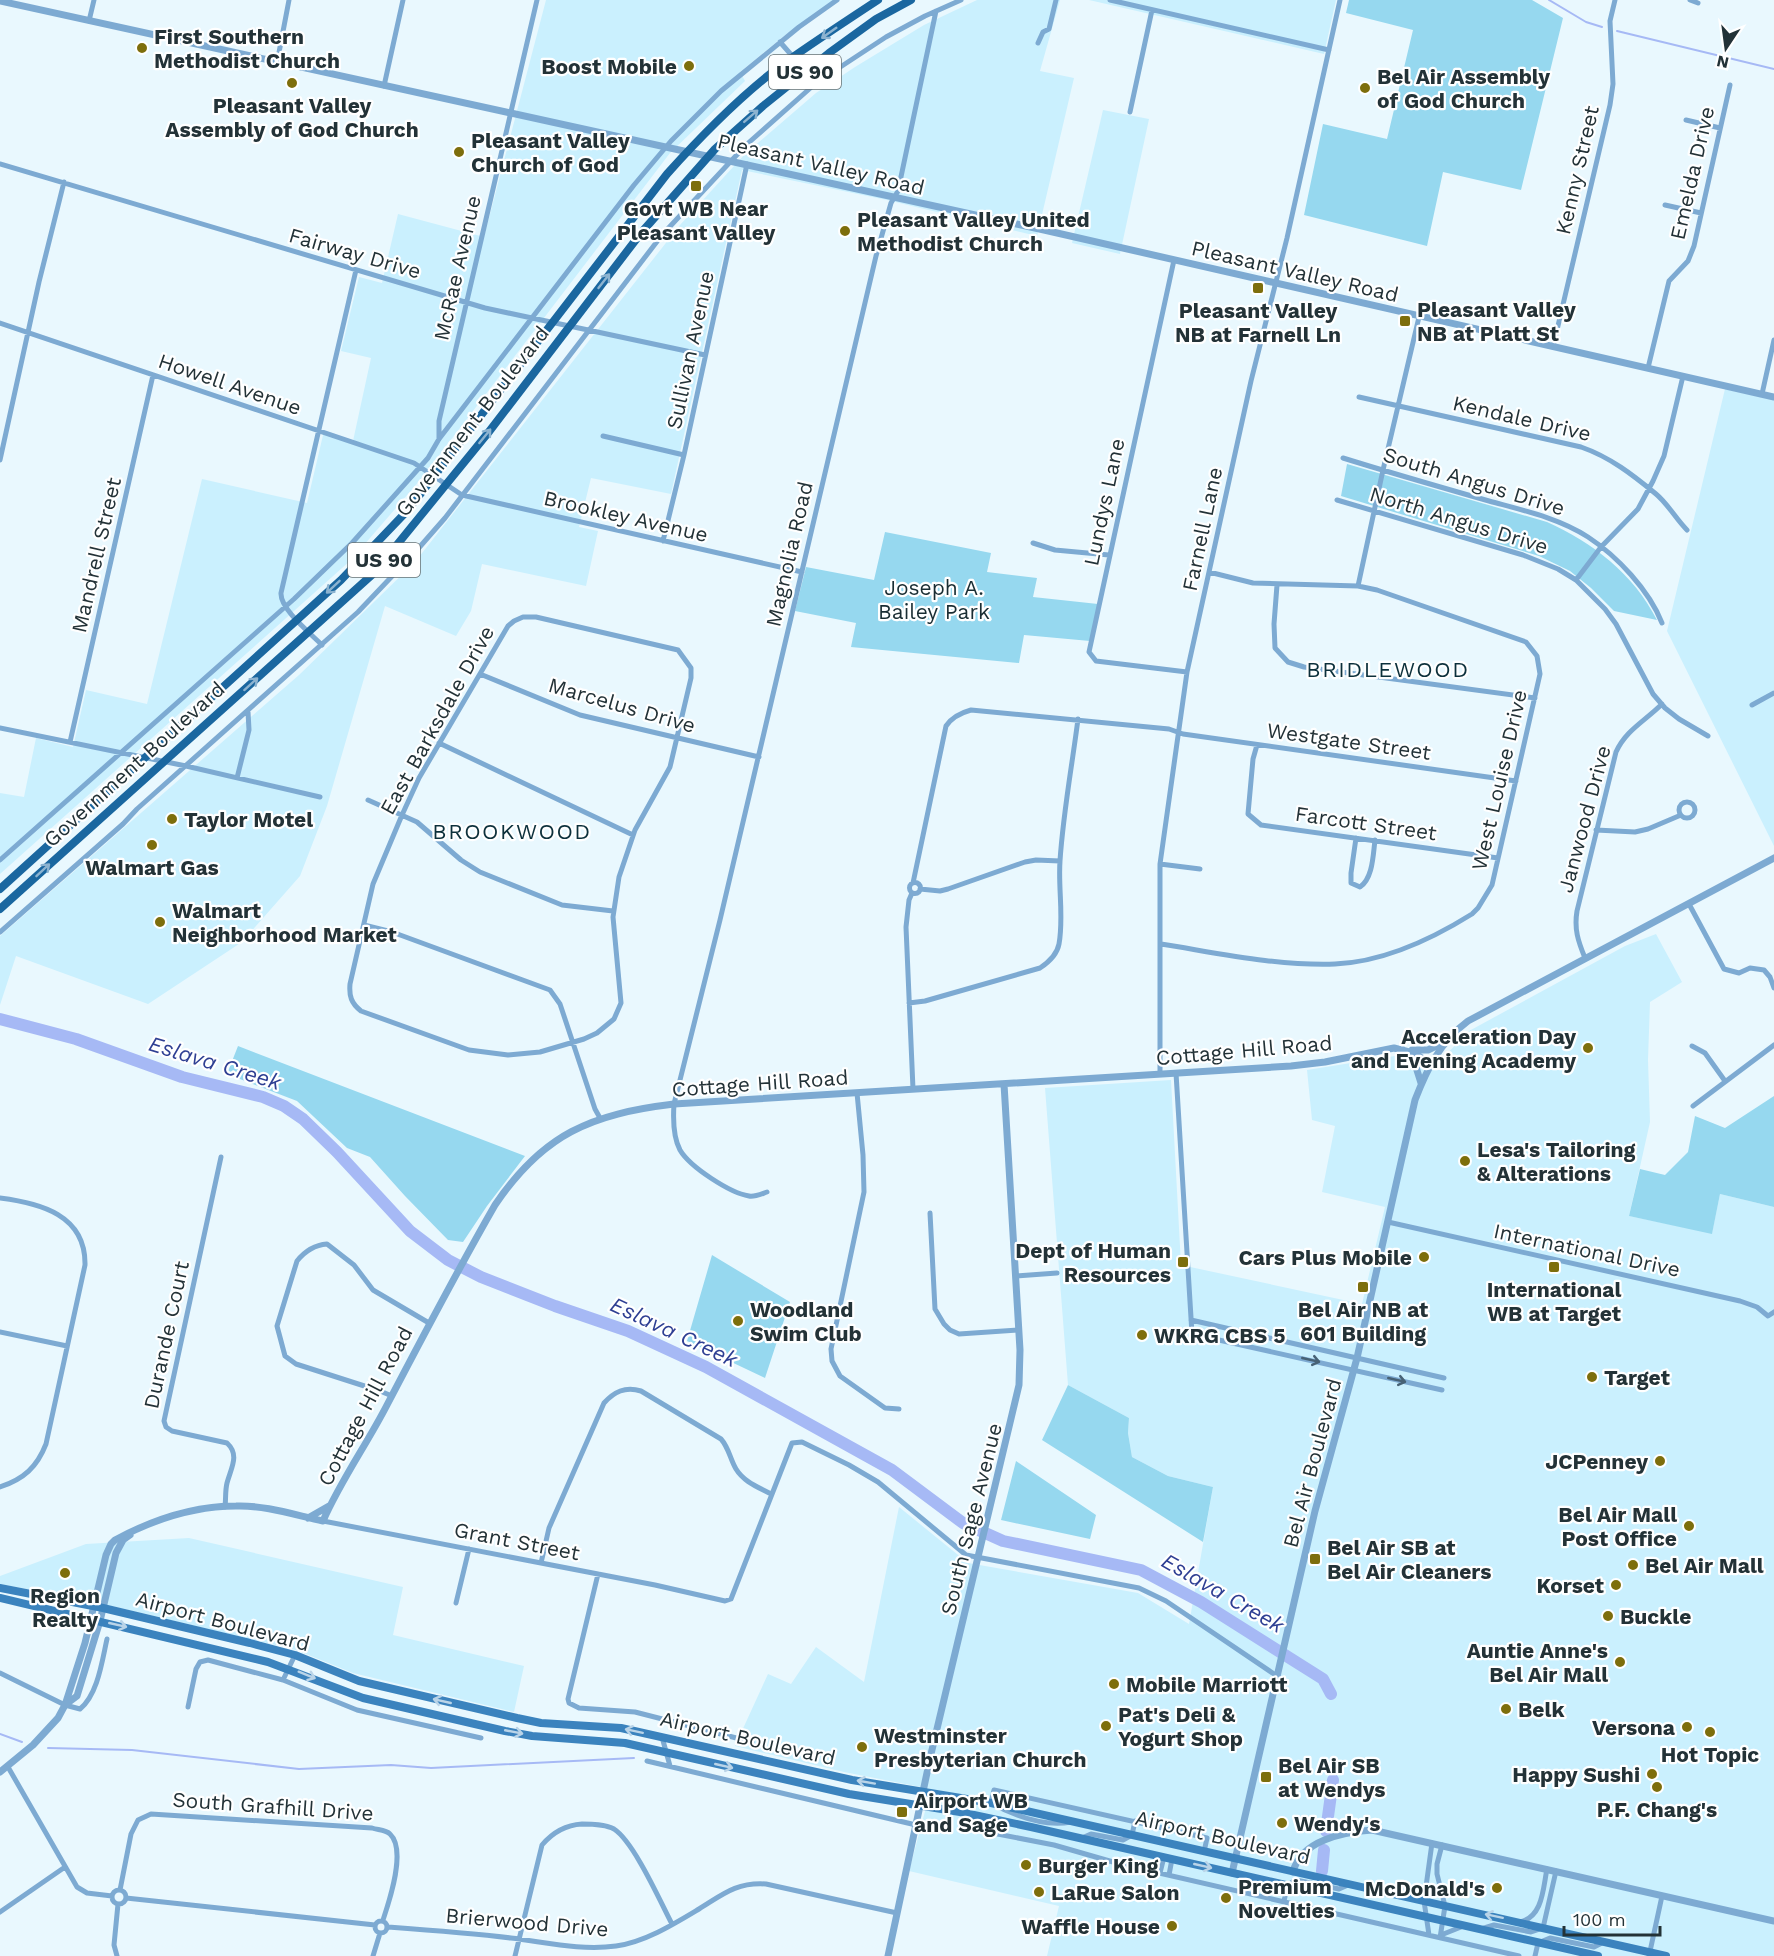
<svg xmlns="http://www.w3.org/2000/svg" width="1774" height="1956" viewBox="0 0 1774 1956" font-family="'Work Sans',sans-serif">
<rect width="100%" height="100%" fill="#e9f8fe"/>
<!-- built -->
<path fill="#caf0fe" d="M546,0H836L784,36L740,72L745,81L670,153L421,479L351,560L0,874V793L24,797L36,738L73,747L86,690L147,704L202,479L307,503L324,431L353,441L371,358L341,351L359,277L382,283L398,214L484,237Z
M977,0H1060L1040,71L1074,78L1037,236L887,200L742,170L671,494L591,478L579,527L598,531L586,586L482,564L471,611L456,636L385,606L327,806L300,876L242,942L148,1004L16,956L0,1005V936L299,675L415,562L680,225L745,154L816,93L855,67L924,25Z
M1089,0H1336L1324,54Z
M1103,110L1149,119L1120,254L1072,243Z
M1725,389L1774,400V846L1667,631Z
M1656,934L1682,982L1650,1002L1648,1060L1650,1122L1629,1216L1712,1233L1720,1194L1774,1207V1956H1047L1059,1906L909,1871L931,1789L844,1772L735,1746L768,1674L791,1684L816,1647L864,1682L899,1507L968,1563L1138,1593L1189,1624L1213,1487L1168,1476L1132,1457L1128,1433L1129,1418L1068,1385L1045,1088L1171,1080L1181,1265L1362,1304L1385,1207L1322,1192L1335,1126L1312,1120L1307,1070L1401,1055L1439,1062L1469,1031L1625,946Z
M189,1538L403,1587L393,1635L524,1666L514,1712L353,1673L296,1650L91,1601L0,1584V1576L86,1544Z"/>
<!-- green -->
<path fill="#96d8ef" d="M1349,0H1532L1563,18L1521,190L1443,172L1427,246L1304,215L1323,124L1387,139L1413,30L1346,13Z
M1347,464L1547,522C1593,543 1633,573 1657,620L1614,611L1591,588L1570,571L1539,556L1341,496Z
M885,532L991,553L987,572L1037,578L1033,597L1098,604L1090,641L1024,635L1019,663L851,647L856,623L795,611L806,567L874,580Z
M238,1046L525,1156L487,1206L463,1242L448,1240L405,1196L370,1157L347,1148L297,1101L227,1074Z
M1774,1096V1207L1720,1194L1712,1234L1629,1216L1640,1169L1665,1175L1688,1152L1695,1116L1725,1128Z
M712,1255L790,1302L765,1378L687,1341Z
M1068,1385L1129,1418L1128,1433L1132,1457L1168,1476L1213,1487L1203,1542L1042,1440Z
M1016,1461L1096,1515L1090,1539L1001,1520Z"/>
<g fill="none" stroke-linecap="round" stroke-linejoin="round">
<!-- stream -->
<path stroke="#a6b9f5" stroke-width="2" d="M1549,0L1586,22L1602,27
M1617,31L1774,69
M0,1734L22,1742
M48,1748L132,1750L299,1769L391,1765L431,1768L634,1758"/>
<!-- river -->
<path stroke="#a6b9f5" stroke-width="12" d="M0,1019L76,1039L182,1077L263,1097L284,1106L303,1119L337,1152L410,1231L448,1260L481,1277L555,1306L628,1331L706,1367L892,1470L963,1523L1003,1541L1141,1570L1201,1602L1323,1679L1331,1694
M1326,1831L1333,1780
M1322,1871L1324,1850"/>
<!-- minor -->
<path stroke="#7daad2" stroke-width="5" d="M1110,0L1329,50
M1690,0L1698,3
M89,21L94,0
M780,42L816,83
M1038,43L1043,32L1049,29L1056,0
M277,63L289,0
M384,86L403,0
M1130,112L1152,10
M1686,120L1720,128
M0,164L485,308L705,355
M1665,205L1701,213
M1174,260L1089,652L1096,661L1187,672
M0,323L414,463L462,495L802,572
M1553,347L1610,105L1613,84L1610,21L1615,0
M1648,368L1669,281L1688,261L1694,246L1730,85
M1762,394L1774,340
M1359,397L1581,447C1610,457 1633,475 1656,494C1668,504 1676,519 1687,530
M603,436L684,455
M439,439V421L537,0
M1343,458C1391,473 1440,487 1489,501C1522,510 1559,518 1588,537C1617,556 1649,590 1662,623
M0,460L39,282L64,182
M1337,500L1523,555L1558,569L1576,580L1605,609L1616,624L1653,694L1665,708L1679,719L1708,736
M663,541L684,455L747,164
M1033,543L1055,550L1109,555
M1576,580L1601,547L1638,509L1653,481L1664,456L1683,376
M1277,585L1274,624L1275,648L1288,662L1304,667L1535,698
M1358,586L1383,470L1419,317
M523,617H536L678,650L691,668V678L670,767L635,830L619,877L613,917L621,1003L614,1019L597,1033L584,1039L540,1052L508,1055L469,1050L361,1011C351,1003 349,996 350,984L373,884L402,815L419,778L508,626L514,621Z
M322,645C310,633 280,609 281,593L356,270
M480,674L580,715L759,757
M1752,705L1774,693
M0,728L186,766L320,797
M70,742L153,375
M439,743L633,835
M1257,745L1253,759L1248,814L1261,825L1498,858
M237,778L249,730L248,712
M368,800L417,822L461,860L480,872L562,905L613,911
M1679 810a8 8 0 1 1 16 0a8 8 0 1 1-16 0Z
M1596,830L1635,832L1648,829L1681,815
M1356,838L1351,873V883L1360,887C1373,878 1373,855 1375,840
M0,860L294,599L352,543L428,458L439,439L634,185L671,141L721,91L799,27L837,0
M1160,864L1200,869
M909.5 888a5.5 5.5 0 1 1 11 0a5.5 5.5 0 1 1-11 0Z
M913,883L946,726C952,717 960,713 971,710L1169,729L1183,734L1516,781
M920,889L940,891L948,889L1025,862L1036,860L1060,861
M912,893L909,900L906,927L913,1089
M1689,904L1724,969L1739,973L1750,968L1764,970L1770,977L1774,988
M364,925L392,932L550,990L560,1004L595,1109L600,1118
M0,932L123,824L137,809L358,612L417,550L445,518L662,235L746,145L816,83L886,37L925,16L961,0
M1161,944C1218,953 1277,966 1335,964C1383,962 1432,939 1472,914L1478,908L1492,885L1540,674L1537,656L1526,642L1377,590L1358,586L1253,583L1209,572
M1585,958C1578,941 1574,929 1577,911L1616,752C1626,730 1645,721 1662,704
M909,1003L925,1001L1040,968C1049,962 1057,955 1059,944C1064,917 1058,888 1060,861C1063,814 1072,766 1078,719
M1692,1046L1705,1053L1725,1081
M1176,1073L1192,1334L1442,1390
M1160,1074V864L1187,672L1251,381L1287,238L1340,0
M857,1093L863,1155L864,1192L831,1349L832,1361L840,1376L885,1408L899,1409
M1693,1106L1774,1045
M221,1157L164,1421L166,1427L172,1431L227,1443C240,1455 231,1468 227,1483C225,1491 226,1499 225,1507
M767,1192C761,1194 755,1197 749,1196C730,1193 690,1167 680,1150C673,1137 673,1119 674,1104L720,920L876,256L891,203L898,191L936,11
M0,1198C40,1203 86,1215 85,1265L46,1444C37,1467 24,1479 0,1487
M930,1213L935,1309L944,1324L950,1330L959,1334L1019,1330
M1388,1222L1740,1301L1757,1307L1768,1316L1774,1312
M1016,1276L1057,1273
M1191,1320L1444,1378
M0,1332L67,1346
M392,1396L380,1391L296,1364L285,1356L277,1326L297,1261C305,1251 314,1245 327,1244L354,1265L373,1290L429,1323
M323,1521L655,1585L725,1601L731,1599L792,1443L802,1442L849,1465L878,1482L966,1555L1139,1588L1166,1601L1277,1676
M541,1563L549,1528L604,1403C614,1392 625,1386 641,1391L721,1439C729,1448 730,1459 736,1469C744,1482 758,1487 771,1494
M598,1574L568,1699L569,1703L579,1708L635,1712L752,1742
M456,1603L469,1549
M0,1673L65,1705L80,1709C98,1694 102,1661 107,1639
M283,1680L295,1655
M188,1707L196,1669L200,1662L208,1660L283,1680L357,1710L481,1738
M662,1737L670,1766
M647,1761L916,1825
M8,1767L77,1887L87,1893L112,1896
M970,1814L976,1828L982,1831L1054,1845L1120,1864L1519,1956
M1071,1822C1044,1827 1015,1816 991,1803L994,1790L1207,1838L1204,1852
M1082,1838L1091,1834L1123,1840L1132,1835L1135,1821
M1160,1873L1164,1857
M1169,1875L1172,1859
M120,1890L131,1834L138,1820L151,1814L372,1828C378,1830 386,1830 390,1834C407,1850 389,1902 383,1920
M112 1897a7 7 0 1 1 14 0a7 7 0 1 1-14 0Z
M126,1898L375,1925
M1284,1901C1286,1893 1287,1883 1296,1880L1339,1889L1348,1885
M0,1912L65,1867
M375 1927a6 6 0 1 1 12 0a6 6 0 1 1-12 0Z
M1520,1922C1543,1917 1543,1888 1547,1869
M388,1927C429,1930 470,1933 511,1938C545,1942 581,1951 616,1946C645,1942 674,1924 699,1909C722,1895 736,1882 766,1884L897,1913
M1481,1929L1494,1925L1531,1932L1543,1928L1556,1871
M1429,1935L1424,1901L1432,1843
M1441,1935L1461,1927
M1440,1938L1445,1906L1437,1874V1864L1442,1845
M117,1956L114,1945L118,1904
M373,1956L380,1933
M515,1956L542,1845C553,1832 565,1825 582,1824C592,1824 605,1824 614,1829C634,1842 660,1901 672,1924
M1535,1956L1538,1943L1550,1938L1594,1947L1604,1942
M1649,1956L1662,1896"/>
<!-- tertiary -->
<path stroke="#7daad2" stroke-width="7" d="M0,1L1044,230L1774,397
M1403,1050L1415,1064L1421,1083
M1412,1050H1428L1444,1042
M308,1518L329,1506
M65,1705L77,1696L100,1621L116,1553L123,1540L130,1535
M0,1772L33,1745L58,1718L65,1705L85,1643L106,1555L111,1544L115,1540C152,1520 194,1506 236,1506C265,1505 295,1515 323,1521C341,1480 367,1444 387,1405C422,1338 457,1271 495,1205C543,1134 591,1114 674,1104L1291,1066L1325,1062L1394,1048L1413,1053L1431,1063
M1293,1872C1301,1840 1344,1832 1372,1830L1774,1921
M1232,1873L1315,1511L1357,1358L1415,1100C1427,1069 1440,1042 1468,1021L1774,858
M888,1956L931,1754L1019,1385L1020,1350L1004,1084"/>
<!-- secondary -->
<path stroke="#3b83be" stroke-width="8" d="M0,1588L103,1608L250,1643L295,1655L359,1681L517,1718L541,1723L621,1728L852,1780L991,1803L1666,1956
M0,1598L268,1662L363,1698L505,1731L532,1736L625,1743L849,1794L960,1812L1031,1827L1598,1956"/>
<!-- primary -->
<path stroke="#1a67a0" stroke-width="8" d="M0,889L341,580L408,510L667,174C702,135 740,96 783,64C814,42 846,21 878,0
M0,909L374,573L488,433L641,233L715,149L763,106L829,53L876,19L911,0"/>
</g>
<!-- one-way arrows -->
<defs><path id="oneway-shaft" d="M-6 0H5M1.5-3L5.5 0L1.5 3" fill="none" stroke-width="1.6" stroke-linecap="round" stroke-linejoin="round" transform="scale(1.5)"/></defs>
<g stroke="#8cb3d0">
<use href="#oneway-shaft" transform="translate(829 33) rotate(145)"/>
<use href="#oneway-shaft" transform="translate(751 116) rotate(-41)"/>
<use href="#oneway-shaft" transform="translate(604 281) rotate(-52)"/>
<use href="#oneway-shaft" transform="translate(485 436) rotate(-51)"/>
<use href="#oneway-shaft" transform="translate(333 587) rotate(137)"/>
<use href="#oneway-shaft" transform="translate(251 684) rotate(-42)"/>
<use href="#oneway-shaft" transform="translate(43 870) rotate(-43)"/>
</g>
<g stroke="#476275">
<use href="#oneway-shaft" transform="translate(1311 1360) rotate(13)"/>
<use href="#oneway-shaft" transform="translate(1397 1380) rotate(13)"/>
</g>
<g stroke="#bad4e8">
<use href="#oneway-shaft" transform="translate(118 1625) rotate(13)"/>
<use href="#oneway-shaft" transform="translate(307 1675) rotate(22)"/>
<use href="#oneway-shaft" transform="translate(442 1701) rotate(-167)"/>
<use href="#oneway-shaft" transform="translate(634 1731) rotate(-168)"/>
<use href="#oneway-shaft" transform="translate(514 1732) rotate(11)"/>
<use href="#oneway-shaft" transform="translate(724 1766) rotate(13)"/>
<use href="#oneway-shaft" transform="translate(866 1782) rotate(-170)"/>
<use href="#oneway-shaft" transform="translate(1203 1866) rotate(13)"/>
<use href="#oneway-shaft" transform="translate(1494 1916) rotate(-168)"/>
</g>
<!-- markers -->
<g fill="#7d6e0c" stroke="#fff" stroke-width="2">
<circle cx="142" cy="48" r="6"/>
<circle cx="689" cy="66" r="6"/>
<circle cx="292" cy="83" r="6"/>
<circle cx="1365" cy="88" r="6"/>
<circle cx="459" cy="152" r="6"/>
<rect x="690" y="180" width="12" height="12" rx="3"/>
<circle cx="845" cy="231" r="6"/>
<rect x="1252" y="282" width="12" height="12" rx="3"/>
<rect x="1399" y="315" width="12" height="12" rx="3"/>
<circle cx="172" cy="819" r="6"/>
<circle cx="152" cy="845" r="6"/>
<circle cx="160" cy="922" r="6"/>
<circle cx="1588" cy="1048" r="6"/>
<circle cx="1465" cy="1161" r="6"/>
<circle cx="1424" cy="1257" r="6"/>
<rect x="1177" y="1256" width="12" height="12" rx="3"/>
<rect x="1548" y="1261" width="12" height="12" rx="3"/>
<rect x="1357" y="1281" width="12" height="12" rx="3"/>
<circle cx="738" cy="1321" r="6"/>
<circle cx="1142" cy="1335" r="6"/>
<circle cx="1592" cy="1377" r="6"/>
<circle cx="1660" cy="1461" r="6"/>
<circle cx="1689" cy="1526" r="6"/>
<rect x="1309" y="1553" width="12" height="12" rx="3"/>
<circle cx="1633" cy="1565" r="6"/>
<circle cx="65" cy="1573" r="6"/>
<circle cx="1616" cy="1585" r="6"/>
<circle cx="1608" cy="1616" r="6"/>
<circle cx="1620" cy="1662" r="6"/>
<circle cx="1114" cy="1684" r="6"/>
<circle cx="1506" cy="1709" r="6"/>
<circle cx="1106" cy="1726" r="6"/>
<circle cx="1687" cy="1727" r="6"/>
<circle cx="1710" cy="1732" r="6"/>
<circle cx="862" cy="1747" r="6"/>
<circle cx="1652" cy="1774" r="6"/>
<rect x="1260" y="1771" width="12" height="12" rx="3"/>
<circle cx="1657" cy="1787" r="6"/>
<rect x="896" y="1806" width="12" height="12" rx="3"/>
<circle cx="1282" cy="1823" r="6"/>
<circle cx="1026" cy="1865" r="6"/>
<circle cx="1497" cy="1888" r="6"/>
<circle cx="1039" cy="1892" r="6"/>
<circle cx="1226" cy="1898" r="6"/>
<circle cx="1172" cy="1926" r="6"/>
</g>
<g text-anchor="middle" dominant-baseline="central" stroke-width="4.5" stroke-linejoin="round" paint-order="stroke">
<!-- shield labels -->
<g fill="#fff" stroke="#657073" stroke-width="1.5">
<rect x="769" y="55" width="72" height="34" rx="4.5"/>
<rect x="348" y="543" width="72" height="34" rx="4.5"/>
</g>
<g font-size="20" font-weight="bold" fill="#233237">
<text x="805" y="72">US 90</text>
<text x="384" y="560">US 90</text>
</g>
<!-- poi labels -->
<g font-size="21" font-weight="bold" fill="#233237" stroke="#fff" text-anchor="start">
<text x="154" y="36">First Southern<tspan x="154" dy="24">Methodist Church</tspan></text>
<text x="677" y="66" text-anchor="end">Boost Mobile</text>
<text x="1377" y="76">Bel Air Assembly<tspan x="1377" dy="24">of God Church</tspan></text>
<text x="292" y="105" text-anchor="middle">Pleasant Valley<tspan x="292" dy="24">Assembly of God Church</tspan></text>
<text x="471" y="140">Pleasant Valley<tspan x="471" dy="24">Church of God</tspan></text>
<text x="696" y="208" text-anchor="middle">Govt WB Near<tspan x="696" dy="24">Pleasant Valley</tspan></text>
<text x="857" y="219">Pleasant Valley United<tspan x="857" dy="24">Methodist Church</tspan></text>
<text x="1417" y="309">Pleasant Valley<tspan x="1417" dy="24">NB at Platt St</tspan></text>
<text x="1258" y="310" text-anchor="middle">Pleasant Valley<tspan x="1258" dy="24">NB at Farnell Ln</tspan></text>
<text x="184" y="819">Taylor Motel</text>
<text x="152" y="867" text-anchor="middle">Walmart Gas</text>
<text x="172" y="910">Walmart<tspan x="172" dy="24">Neighborhood Market</tspan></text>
<text x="1576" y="1036" text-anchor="end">Acceleration Day<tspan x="1576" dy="24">and Evening Academy</tspan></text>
<text x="1477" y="1149">Lesa's Tailoring<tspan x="1477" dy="24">&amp; Alterations</tspan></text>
<text x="1171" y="1250" text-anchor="end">Dept of Human<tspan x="1171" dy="24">Resources</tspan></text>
<text x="1412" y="1257" text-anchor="end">Cars Plus Mobile</text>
<text x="1554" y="1289" text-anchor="middle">International<tspan x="1554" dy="24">WB at Target</tspan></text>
<text x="750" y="1309">Woodland<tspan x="750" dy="24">Swim Club</tspan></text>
<text x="1363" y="1309" text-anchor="middle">Bel Air NB at<tspan x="1363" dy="24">601 Building</tspan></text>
<text x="1154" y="1335">WKRG CBS 5</text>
<text x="1604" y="1377">Target</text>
<text x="1648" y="1461" text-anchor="end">JCPenney</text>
<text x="1677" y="1514" text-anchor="end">Bel Air Mall<tspan x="1677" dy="24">Post Office</tspan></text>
<text x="1327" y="1547">Bel Air SB at<tspan x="1327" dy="24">Bel Air Cleaners</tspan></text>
<text x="1645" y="1565">Bel Air Mall</text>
<text x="1604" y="1585" text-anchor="end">Korset</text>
<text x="65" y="1595" text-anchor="middle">Region<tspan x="65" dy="24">Realty</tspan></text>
<text x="1620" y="1616">Buckle</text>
<text x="1608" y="1650" text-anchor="end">Auntie Anne's<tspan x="1608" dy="24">Bel Air Mall</tspan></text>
<text x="1126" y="1684">Mobile Marriott</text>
<text x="1518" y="1709">Belk</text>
<text x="1118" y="1714">Pat's Deli &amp;<tspan x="1118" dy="24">Yogurt Shop</tspan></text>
<text x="1675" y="1727" text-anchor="end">Versona</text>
<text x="874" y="1735">Westminster<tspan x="874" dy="24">Presbyterian Church</tspan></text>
<text x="1710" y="1754" text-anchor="middle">Hot Topic</text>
<text x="1278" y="1765">Bel Air SB<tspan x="1278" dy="24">at Wendys</tspan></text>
<text x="1640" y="1774" text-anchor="end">Happy Sushi</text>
<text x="914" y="1800">Airport WB<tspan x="914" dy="24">and Sage</tspan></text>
<text x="1657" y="1809" text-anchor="middle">P.F. Chang's</text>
<text x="1294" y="1823">Wendy's</text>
<text x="1038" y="1865">Burger King</text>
<text x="1238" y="1886">Premium<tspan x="1238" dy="24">Novelties</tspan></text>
<text x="1485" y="1888" text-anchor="end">McDonald's</text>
<text x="1051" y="1892">LaRue Salon</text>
<text x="1160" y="1926" text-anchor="end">Waffle House</text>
</g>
<!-- street labels -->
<g font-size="21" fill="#233237" stroke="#fff">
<text transform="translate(821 164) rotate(13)">Pleasant Valley Road</text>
<text transform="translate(1577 170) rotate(-77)">Kenny Street</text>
<text transform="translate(1692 173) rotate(-77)">Emelda Drive</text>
<text transform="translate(355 253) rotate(16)">Fairway Drive</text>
<text transform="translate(457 268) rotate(-77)">McRae Avenue</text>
<text transform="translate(1295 271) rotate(13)">Pleasant Valley Road</text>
<text transform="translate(690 350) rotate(-78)">Sullivan Avenue</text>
<text transform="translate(230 384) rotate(19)">Howell Avenue</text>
<text transform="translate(1522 418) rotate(13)">Kendale Drive</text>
<text transform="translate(472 421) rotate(-52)">Government Boulevard</text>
<text transform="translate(1474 481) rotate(17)">South Angus Drive</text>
<text transform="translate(1104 502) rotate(-78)">Lundys Lane</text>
<text transform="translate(626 516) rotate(13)">Brookley Avenue</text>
<text transform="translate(1459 520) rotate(17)">North Angus Drive</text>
<text transform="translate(1202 529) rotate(-78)">Farnell Lane</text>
<text transform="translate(789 554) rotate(-77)">Magnolia Road</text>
<text transform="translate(96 555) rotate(-77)">Mandrell Street</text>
<text transform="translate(622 705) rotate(16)">Marcelus Drive</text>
<text transform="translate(437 720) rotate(-61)">East Barksdale Drive</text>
<text transform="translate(1349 741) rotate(8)">Westgate Street</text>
<text transform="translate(134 764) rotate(-42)">Government Boulevard</text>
<text transform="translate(1499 780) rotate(-77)">West Louise Drive</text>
<text transform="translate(1584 819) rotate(-75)">Janwood Drive</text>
<text transform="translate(1366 823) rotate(8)">Farcott Street</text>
<text transform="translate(1244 1050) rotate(-5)">Cottage Hill Road</text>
<text transform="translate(760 1083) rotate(-4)">Cottage Hill Road</text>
<text transform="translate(1587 1250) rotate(12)">International Drive</text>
<text transform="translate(166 1335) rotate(-78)">Durande Court</text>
<text transform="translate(365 1406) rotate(-62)">Cottage Hill Road</text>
<text transform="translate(1312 1463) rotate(-75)">Bel Air Boulevard</text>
<text transform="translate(971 1519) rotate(-76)">South Sage Avenue</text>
<text transform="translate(517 1541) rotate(11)">Grant Street</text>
<text transform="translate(223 1621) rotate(15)">Airport Boulevard</text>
<text transform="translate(748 1738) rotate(13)">Airport Boulevard</text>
<text transform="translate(273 1806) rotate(4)">South Grafhill Drive</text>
<text transform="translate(1223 1837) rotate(13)">Airport Boulevard</text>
<text transform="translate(527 1922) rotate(5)">Brierwood Drive</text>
</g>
<!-- park labels -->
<g font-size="21" fill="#192d33" stroke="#fff">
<text x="934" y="587">Joseph A.<tspan x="934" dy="24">Bailey Park</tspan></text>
</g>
<!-- neighbourhood labels -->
<g font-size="22" letter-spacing="1.5" fill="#0c303b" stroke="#fff">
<text x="1388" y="669">BRIDLEWOOD</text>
<text x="512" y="831">BROOKWOOD</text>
</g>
<!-- water labels -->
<g font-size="22" font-style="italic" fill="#2e3f93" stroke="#fff">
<text transform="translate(215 1063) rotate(17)">Eslava Creek</text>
<text transform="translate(674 1332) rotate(25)">Eslava Creek</text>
<text transform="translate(1223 1593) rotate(30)">Eslava Creek</text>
</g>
</g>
<!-- north arrow -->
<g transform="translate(1726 48) rotate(193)" stroke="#ffffff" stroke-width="4.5" paint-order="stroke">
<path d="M0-4.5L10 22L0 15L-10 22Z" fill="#233237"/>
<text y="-9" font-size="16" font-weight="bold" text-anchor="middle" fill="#233237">N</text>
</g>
<!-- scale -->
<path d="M1564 1926v9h96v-9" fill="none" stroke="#233237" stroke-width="3"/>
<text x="1573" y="1926" font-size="18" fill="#233237" stroke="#ffffff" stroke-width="4.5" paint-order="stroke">100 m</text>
</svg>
